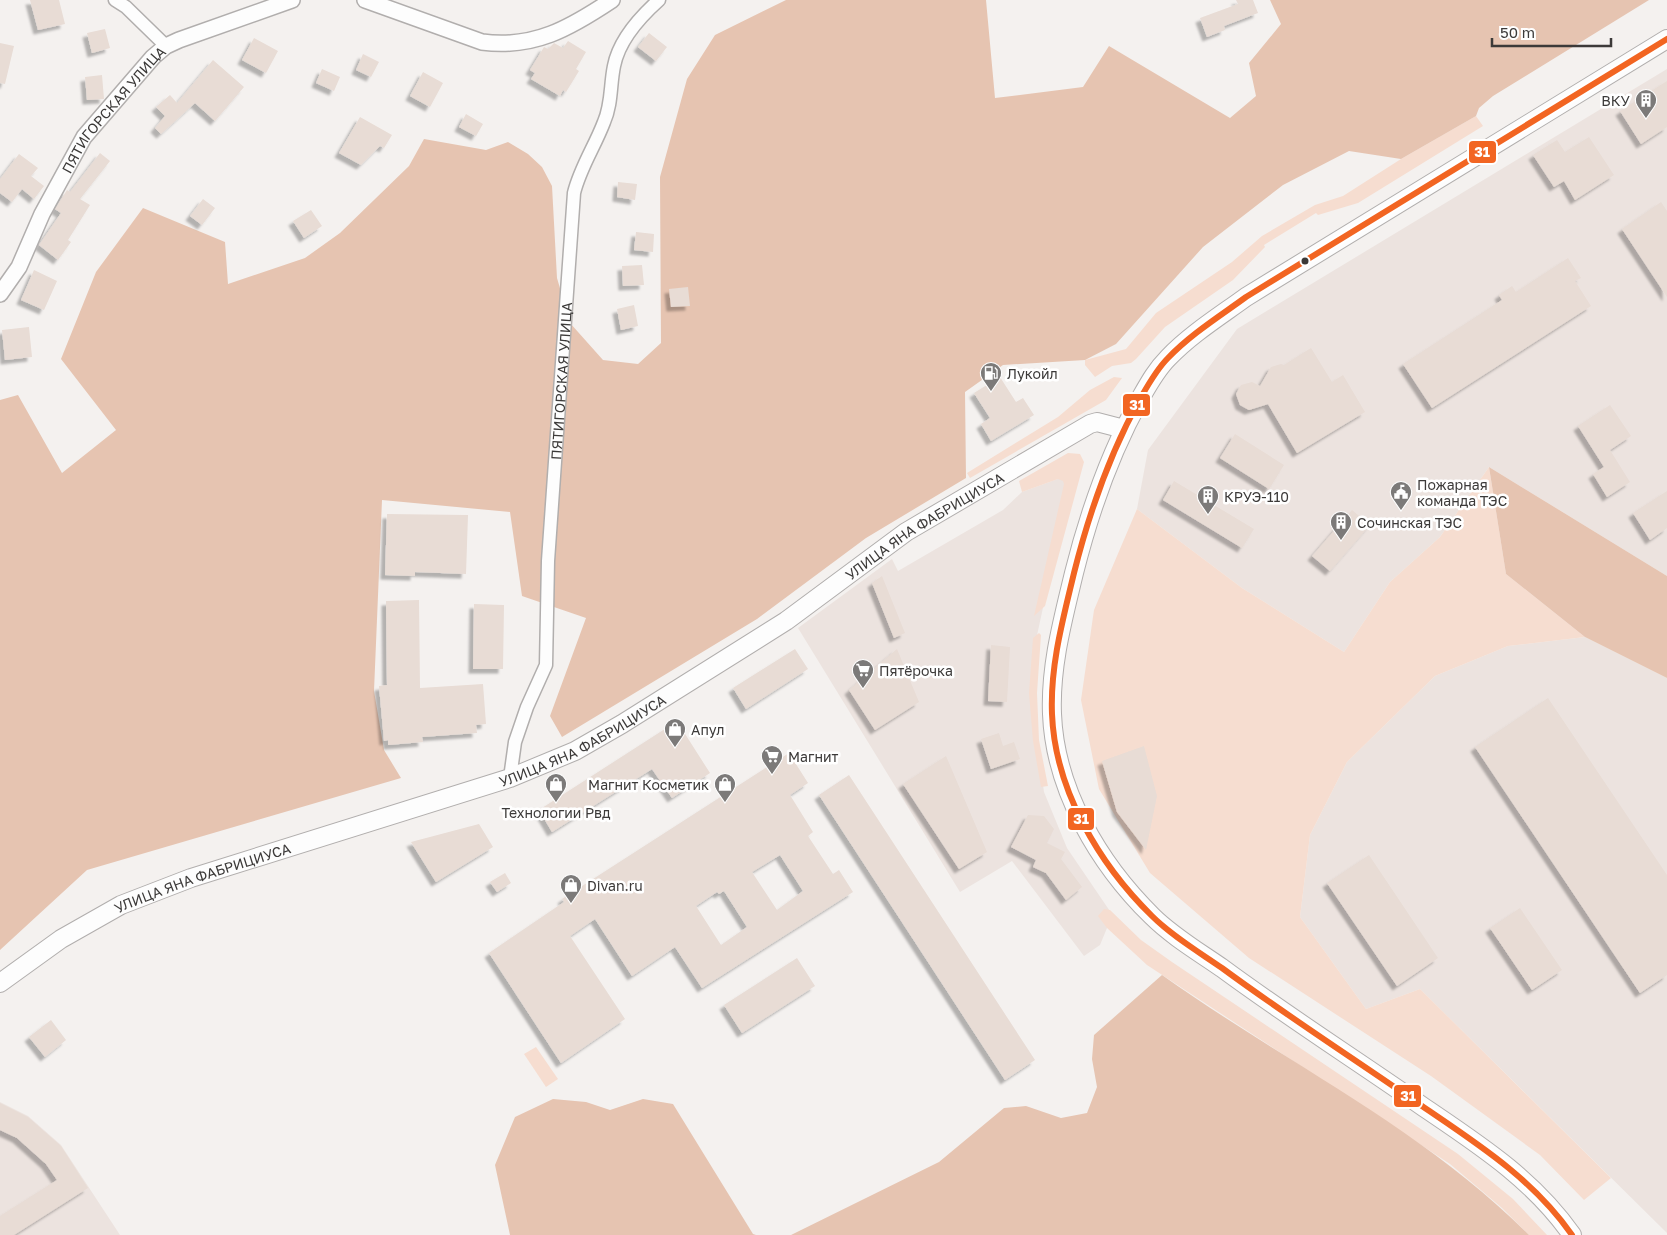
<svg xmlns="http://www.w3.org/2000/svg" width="1667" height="1235" viewBox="0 0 1667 1235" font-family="'Golos Text',sans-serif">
<defs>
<filter id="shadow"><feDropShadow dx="-4.5" dy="4.5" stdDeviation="1" flood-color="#0004"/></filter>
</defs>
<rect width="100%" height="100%" fill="#f4f1ef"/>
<!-- built -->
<path fill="#ece3df" d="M1667,69V576L1489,467L1440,537L1390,582L1344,652L1242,588L1137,509L1148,450L1237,329Z
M1066,476L1070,483L1036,640L1033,713L1044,792L1067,848L1118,923L1107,928L1100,945L1084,956L1012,861L960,892L798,628L892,559L898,571L1003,510L1022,492Z
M1585,637L1667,678V1233L1420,989L1366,1009L1300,917L1310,835L1347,762L1435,676L1508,646Z
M0,1102L28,1116L61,1145L120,1235H0Z"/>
<!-- green -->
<path fill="#f6ddd0" d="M1476,116L1483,126L1358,203L1318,215L1316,213L1264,245L1265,247L1233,280L1165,327L1136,359L1131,363L1112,366L1095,377L1085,365V360L1126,349L1156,313L1232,262L1262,236L1315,205L1343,196L1401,159Z
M1114,377L1122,378L1106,400L970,478L967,473L1058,417L1090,390Z
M1068,453L1080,454L1084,462L1045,606L1034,616L1064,484L1063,481L1058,479L1022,492L1019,481Z
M1489,467L1506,574L1585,637L1508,646L1435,676L1347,762L1310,835L1300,917L1366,1009L1420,989L1611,1178L1584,1200L1540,1155L1431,1076L1249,958L1150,873L1099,789L1081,700L1094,610L1137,509L1242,588L1344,652L1390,582L1440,537Z
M1039,633L1041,635L1037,693L1039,740L1048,786L1041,787L1033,741L1029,693L1033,638Z
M1104,909L1110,910L1141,940L1172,962L1458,1154L1513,1199L1547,1235H1529L1502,1208L1450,1164L1147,965L1107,928L1098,916Z
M536,1047L558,1079L546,1087L524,1054Z"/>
<!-- forest -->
<path fill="#e6c4b1" d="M786,0H986L995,98L1083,87L1109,46L1230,118L1256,96L1249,63L1281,24L1270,0H1649L1493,96L1479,108L1476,116L1401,159L1349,151L1283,185L1203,247L1116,344L1085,360L1003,365L965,392L966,478L866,538L757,619L562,737L550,716L586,618L522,596L510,512L382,500L374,691L384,750L401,778L87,870L0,950V400L18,395L62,473L116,430L61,359L96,272L143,208L225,242L228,284L305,258L340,233L409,166L424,139L486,150L508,142L528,154L542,167L552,186L557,278L570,323L603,360L638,364L661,343L660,177L687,79L715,35Z
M1489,467L1667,576V678L1585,637L1506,574Z
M1162,975C1284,1062 1423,1128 1529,1235H791L939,1162L1004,1108L1026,1106L1061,1118L1087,1113L1097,1087L1092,1059L1094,1035Z
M553,1099L586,1102L610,1110L643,1099L673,1104L753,1234L756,1235H510L495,1165L515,1117Z"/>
<!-- building -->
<path fill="#e8dcd5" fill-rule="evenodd" filter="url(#shadow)" d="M30,0H59L65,24L38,30Z
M1236,0H1253L1258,13L1224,26L1225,30L1207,37L1200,18L1238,4Z
M105,29L110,48L92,53L87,33Z
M649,33L667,47L656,61L638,47Z
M254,38L278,51L266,73L242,60Z
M568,41L586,52L576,69L579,71L566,92L563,90L560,96L531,79L535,73L530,70L544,47L548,49L554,43L563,48Z
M0,43L14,46L5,84L0,83Z
M363,54L379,62L371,77L356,70Z
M213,60L244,87L215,121L195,103L161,134L155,128L165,116L156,107L170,95L177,103Z
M322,69L340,77L334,91L316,83Z
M423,72L443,83L430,107L410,96Z
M102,75L104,99L87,100L85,77Z
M1667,81V127L1641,144L1620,111Z
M466,114L483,124L476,136L459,127Z
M360,117L392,135L384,148L380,146L361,165L339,153Z
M1589,137L1614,175L1575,200L1564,181L1554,187L1533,155L1557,140L1565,152Z
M100,153L110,161L80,199L90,205L68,240L71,242L58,260L39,245L61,213L55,209L67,190L70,192Z
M19,154L38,168L31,176L44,186L34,199L22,189L12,202L0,193V179Z
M618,182L637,184L635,200L617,197Z
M203,199L215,208L202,225L190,216Z
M1661,202L1667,211V297L1622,229Z
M311,210L322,226L304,238L293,221Z
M636,232L654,234L653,252L634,250Z
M1568,258L1581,278L1575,281L1591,306L1432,408L1403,364L1502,300L1499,295L1512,286L1516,292Z
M642,265L644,285L623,286L622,266Z
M34,270L57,281L44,310L21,300Z
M688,287L690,306L671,307L669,289Z
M634,305L638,326L621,330L617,309Z
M29,327L32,357L5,360L2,330Z
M1311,348L1332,382L1343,375L1365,412L1297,453L1268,404L1249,410L1240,405L1236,394L1241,385L1252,382L1260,386L1271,367L1281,364L1284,365Z
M1000,377L1016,402L1023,398L1034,415L991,441L981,424L990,418L974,393Z
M1610,405L1631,436L1610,450L1630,482L1607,497L1593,474L1604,467L1578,426Z
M1235,434L1284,465L1269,489L1220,458Z
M1174,481L1254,529L1242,548L1163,500Z
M1667,491V528L1650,540L1633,513Z
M1352,510L1370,525L1330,571L1312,556Z
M387,514L468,515L466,574L415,572V576L385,575Z
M882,576L905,633L894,638L872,583Z
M419,600L420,688L483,684L486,724L476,725L477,733L422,737L423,742L388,745V740L384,741L379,686L387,685L386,601Z
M474,604L504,605L503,669H473Z
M991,645L1010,647L1007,702L988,701Z
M795,649L808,669L746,709L733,688Z
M897,649L919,702L875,730L849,690Z
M1548,698L1667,875V975L1640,993L1475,747Z
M680,726L710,773L672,798L652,769L552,832L539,810L668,727L671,732Z
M999,733L1003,746L1014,742L1020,759L991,769L981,739Z
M1144,746L1157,796L1146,850L1117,812L1102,761Z
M789,753L808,783L790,795L813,832L808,836L833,874L839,870L853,892L702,988L675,947L632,976L595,919L570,936L625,1019L561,1063L489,953L564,902L562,899ZM780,855L803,891L777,910L752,872ZM724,891L747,927L721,945L696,906L717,892L719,894Z
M946,756L987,852L959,869L903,784Z
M849,775L1035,1060L1005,1080L819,795Z
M1028,815L1044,816L1054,829L1047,843L1065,852L1061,859L1082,887L1066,900L1046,873L1033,867L1036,860L1011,847Z
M479,824L493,847L436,882L411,842Z
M1369,855L1438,958L1397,986L1327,883Z
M505,873L511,883L497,892L490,882Z
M1520,908L1562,970L1532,990L1490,928Z
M797,958L815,986L742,1033L724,1005Z
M51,1020L66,1040L45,1057L29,1037Z
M0,1103L28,1117L61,1146L88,1188L14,1235H0V1216L57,1180L46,1164L17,1138L0,1130Z"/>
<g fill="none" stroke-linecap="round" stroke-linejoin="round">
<!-- minor casing -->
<g stroke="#b1aead" stroke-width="15">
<g id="minor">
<path d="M115,0L126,7L166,46"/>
<path id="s1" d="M510,778L515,742L527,707L546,665L548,561L574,193C580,168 595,146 604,122C612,104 610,85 614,66C619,40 640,17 659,0"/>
</g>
</g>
<!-- tertiary casing -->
<g stroke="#b1aead" stroke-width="18">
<g id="tertiary">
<path d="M365,0L482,42C534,49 570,28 612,0"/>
<path id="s2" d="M0,294L19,267L42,214L84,137L153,57L166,46L179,40L292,0"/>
</g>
</g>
<!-- secondary casing -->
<g stroke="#b1aead" stroke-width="20">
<g id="secondary">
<path id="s3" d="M0,983L61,939L121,905L191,878L510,778L575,751L622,724L786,621L906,532L1090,424L1097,422L1124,429"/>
<path d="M1572,1235C1533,1179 1478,1144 1422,1106C1356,1060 1287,1016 1222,968C1199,952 1172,936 1152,916C1099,864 1055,790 1052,714C1050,666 1063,619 1074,573C1089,513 1110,453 1140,399C1148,385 1156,370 1168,358C1191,334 1220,316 1246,297L1667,39"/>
</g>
</g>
<!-- minor -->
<use href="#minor" stroke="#fdfdfd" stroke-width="12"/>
<!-- tertiary -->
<use href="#tertiary" stroke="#fdfdfd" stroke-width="15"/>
<!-- secondary -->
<use href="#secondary" stroke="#fdfdfd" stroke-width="18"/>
<!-- bus-1 casing -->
<g stroke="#fff" stroke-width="10">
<path id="bus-1" d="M1572,1235C1533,1179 1478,1144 1422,1106C1356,1060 1287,1016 1222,968C1199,952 1172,936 1152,916C1099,864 1055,790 1052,714C1050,666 1063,619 1074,573C1089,513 1110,453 1140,399C1148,385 1156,370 1168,358C1191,334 1220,316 1246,297L1667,39"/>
</g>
<!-- bus-1 -->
<use href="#bus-1" stroke="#f26522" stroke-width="6"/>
</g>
<!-- icons -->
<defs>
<g id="building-pin" transform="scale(1.125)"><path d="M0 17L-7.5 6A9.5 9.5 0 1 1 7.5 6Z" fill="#7c7a79" stroke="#fff"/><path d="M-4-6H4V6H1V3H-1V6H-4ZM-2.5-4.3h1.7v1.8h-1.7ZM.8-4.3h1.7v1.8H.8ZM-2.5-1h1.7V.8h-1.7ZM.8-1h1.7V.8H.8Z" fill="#fff"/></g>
<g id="fuel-pin" transform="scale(1.125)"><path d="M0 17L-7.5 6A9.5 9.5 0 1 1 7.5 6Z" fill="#7c7a79" stroke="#fff"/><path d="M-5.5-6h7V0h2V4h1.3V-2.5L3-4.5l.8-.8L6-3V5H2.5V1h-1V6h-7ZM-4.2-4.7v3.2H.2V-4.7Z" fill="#fff"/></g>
<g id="civic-pin" transform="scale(1.125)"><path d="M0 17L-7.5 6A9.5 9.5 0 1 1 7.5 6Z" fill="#7c7a79" stroke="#fff"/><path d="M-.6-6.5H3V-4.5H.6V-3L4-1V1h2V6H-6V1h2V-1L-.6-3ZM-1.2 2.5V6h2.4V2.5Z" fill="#fff"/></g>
<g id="supermarket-pin" transform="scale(1.125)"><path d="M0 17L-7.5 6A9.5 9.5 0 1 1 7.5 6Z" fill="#7c7a79" stroke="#fff"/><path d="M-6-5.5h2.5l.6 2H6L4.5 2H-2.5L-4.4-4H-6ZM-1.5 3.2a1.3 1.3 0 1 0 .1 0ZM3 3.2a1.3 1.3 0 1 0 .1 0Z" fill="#fff"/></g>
<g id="shop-pin" transform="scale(1.125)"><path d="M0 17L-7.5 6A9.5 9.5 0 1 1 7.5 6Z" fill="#7c7a79" stroke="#fff"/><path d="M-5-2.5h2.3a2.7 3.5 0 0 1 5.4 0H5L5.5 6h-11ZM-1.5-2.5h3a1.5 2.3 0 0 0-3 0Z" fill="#fff"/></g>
</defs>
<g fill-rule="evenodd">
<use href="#building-pin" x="1646" y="100"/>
<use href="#fuel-pin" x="991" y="373"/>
<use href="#civic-pin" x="1401" y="492"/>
<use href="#building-pin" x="1208" y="496"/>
<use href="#building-pin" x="1341" y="522"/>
<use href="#supermarket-pin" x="863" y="670"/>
<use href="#shop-pin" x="675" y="729"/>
<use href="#supermarket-pin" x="772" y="756"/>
<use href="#shop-pin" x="556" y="784"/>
<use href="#shop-pin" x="725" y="784"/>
<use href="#shop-pin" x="571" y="885"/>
</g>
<!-- markers -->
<circle fill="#3c3a39" stroke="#fff" stroke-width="2" cx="1305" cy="261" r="4.5"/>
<g text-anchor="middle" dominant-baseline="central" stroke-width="5" stroke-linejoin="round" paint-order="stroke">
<!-- poi labels -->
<g font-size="14" fill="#3c3a39" stroke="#fff" text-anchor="start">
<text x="1630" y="100" text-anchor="end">ВКУ</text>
<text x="1007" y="373">Лукойл</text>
<text x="1417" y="484">Пожарная<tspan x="1417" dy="16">команда ТЭС</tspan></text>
<text x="1224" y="496">КРУЭ-110</text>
<text x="1357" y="522">Сочинская ТЭС</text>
<text x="879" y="670">Пятёрочка</text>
<text x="691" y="729">Апул</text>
<text x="788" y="756">Магнит</text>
<text x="709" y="784" text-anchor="end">Магнит Косметик</text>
<text x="556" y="812" text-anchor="middle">Технологии Рвд</text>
<text x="587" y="885">Divan.ru</text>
</g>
<!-- street labels -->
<g font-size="14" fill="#3c3a39" stroke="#fff">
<text stroke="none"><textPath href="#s2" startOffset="218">ПЯТИГОРСКАЯ УЛИЦА</textPath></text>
<text stroke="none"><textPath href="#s1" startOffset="404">ПЯТИГОРСКАЯ УЛИЦА</textPath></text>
<text stroke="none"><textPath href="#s3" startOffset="1040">УЛИЦА ЯНА ФАБРИЦИУСА</textPath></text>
<text stroke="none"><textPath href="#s3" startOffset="635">УЛИЦА ЯНА ФАБРИЦИУСА</textPath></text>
<text stroke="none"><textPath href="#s3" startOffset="230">УЛИЦА ЯНА ФАБРИЦИУСА</textPath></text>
</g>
</g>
<g stroke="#fff" stroke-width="2">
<rect x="1468" y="140" width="29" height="24" rx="5" fill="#f26522"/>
<rect x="1122" y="393" width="29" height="24" rx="5" fill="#f26522"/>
<rect x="1067" y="807" width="28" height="24" rx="5" fill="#f26522"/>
<rect x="1393" y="1084" width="29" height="24" rx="5" fill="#f26522"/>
</g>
<g font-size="14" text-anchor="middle" font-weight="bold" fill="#fff">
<text x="1482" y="157">31</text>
<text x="1137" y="410">31</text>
<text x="1081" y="824">31</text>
<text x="1408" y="1101">31</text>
</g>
<!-- scale -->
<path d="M1492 38v8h119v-8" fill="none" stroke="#3c3a39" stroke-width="2.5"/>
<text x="1500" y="38" font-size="15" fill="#3c3a39" stroke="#ffffff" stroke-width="4" paint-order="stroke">50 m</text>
</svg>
